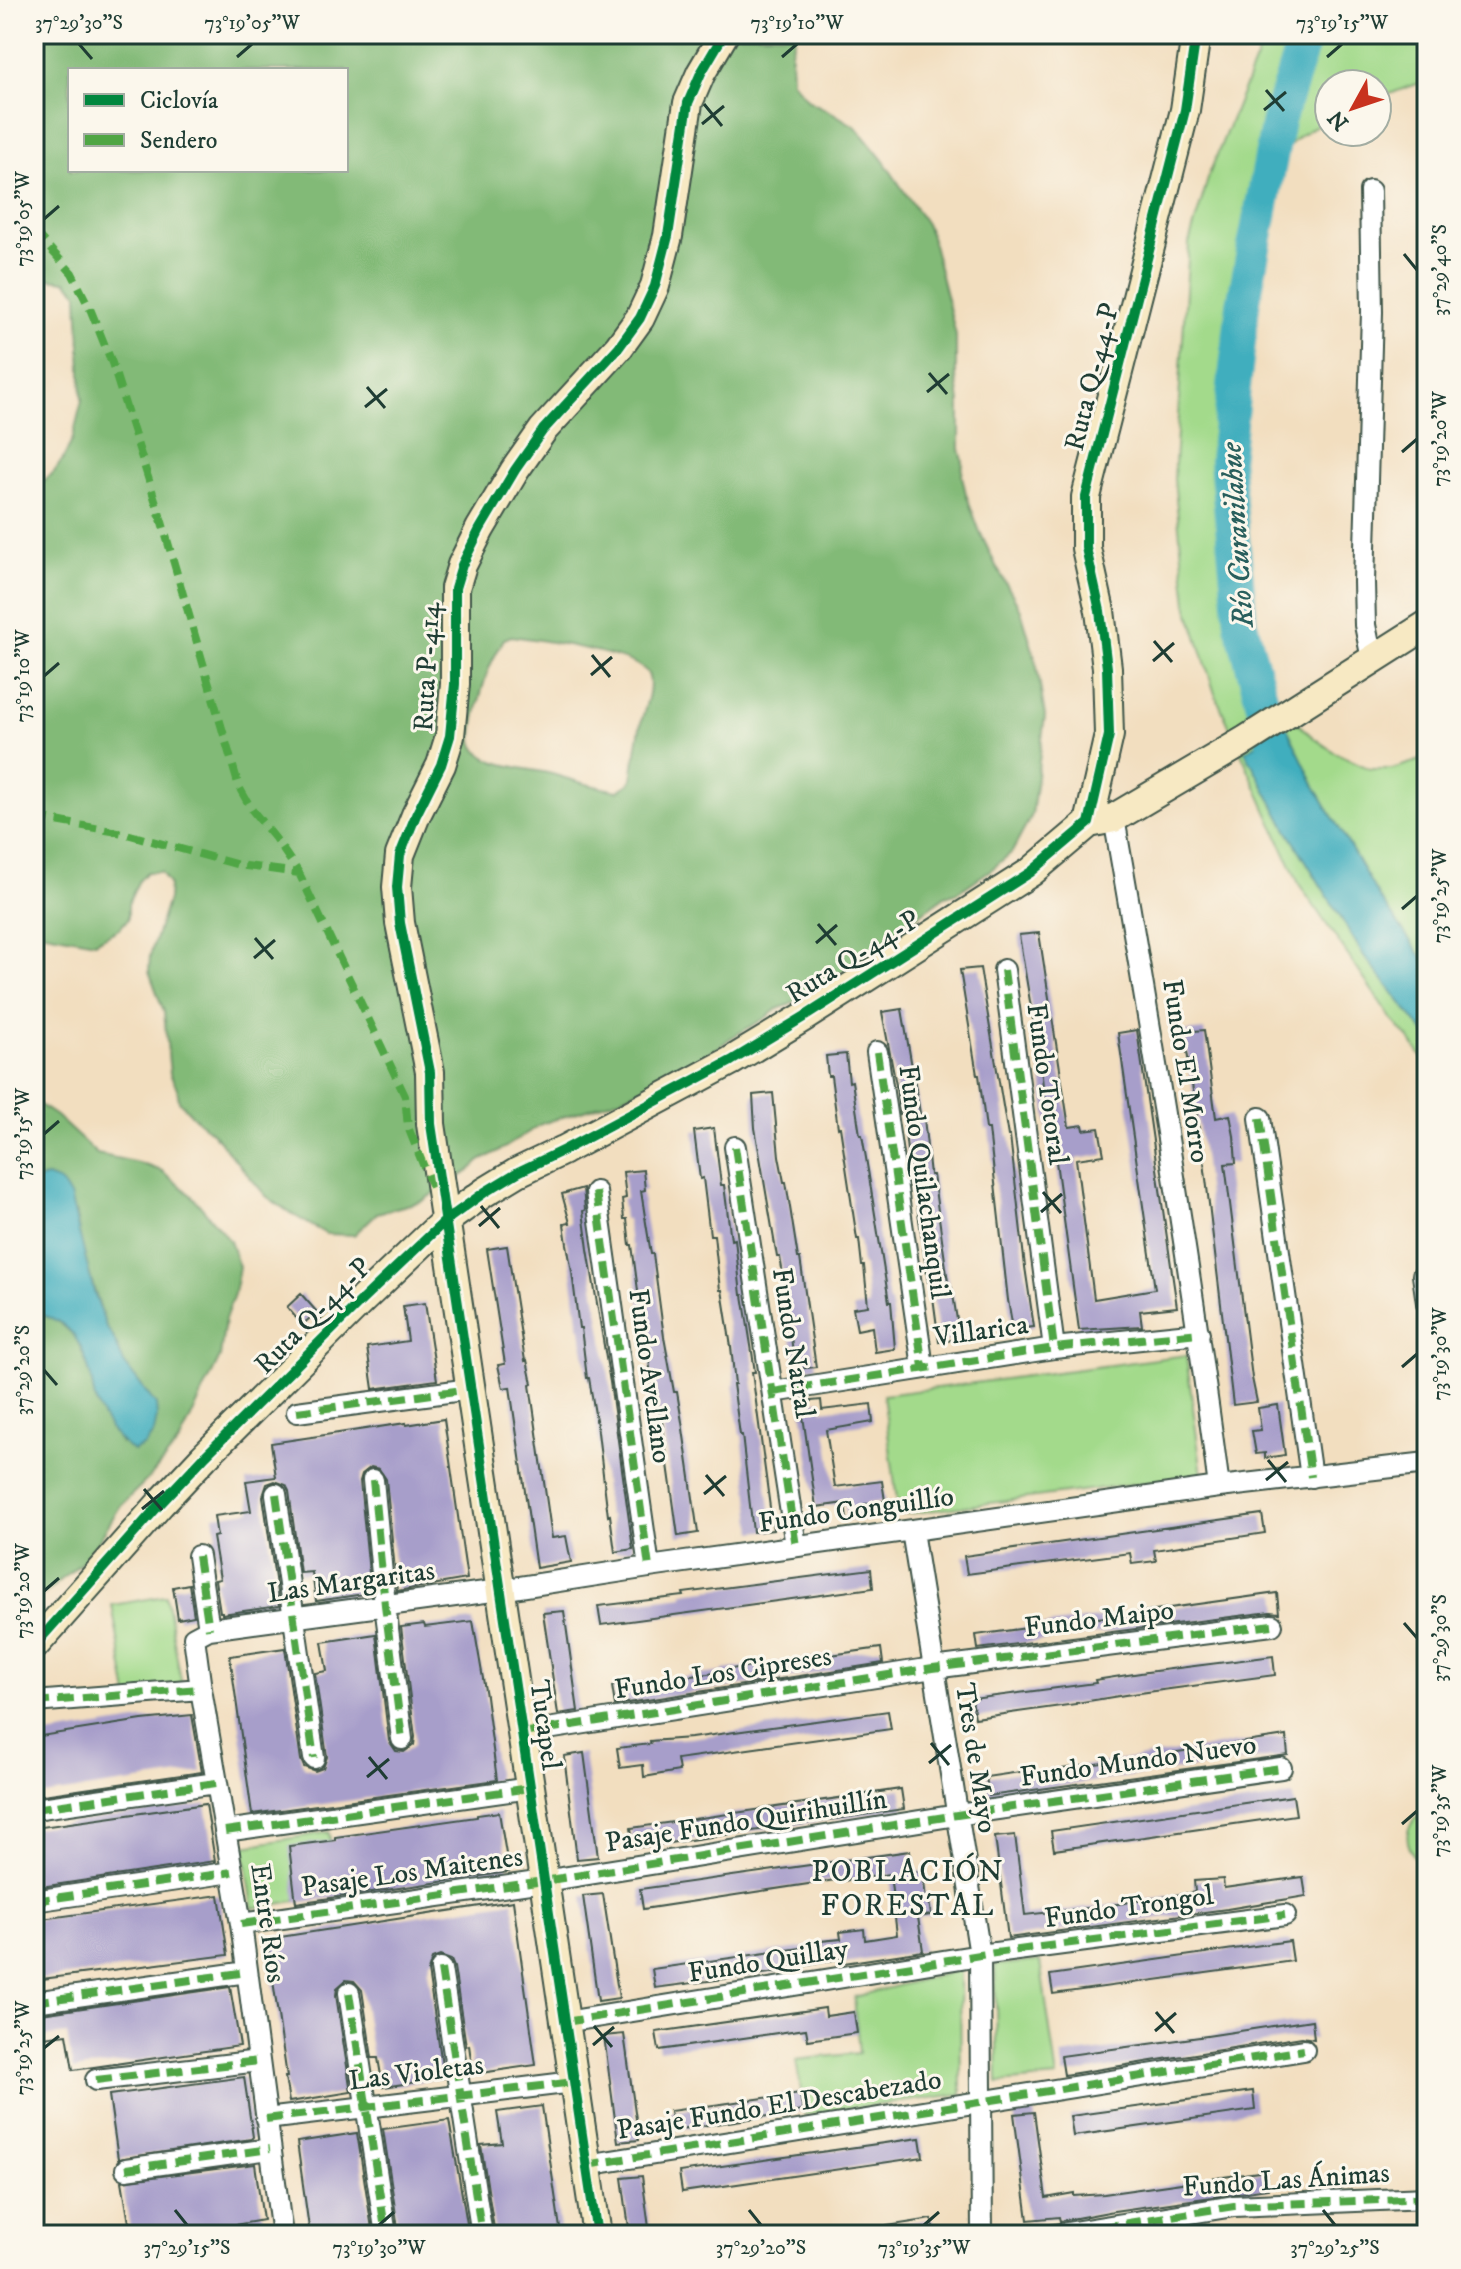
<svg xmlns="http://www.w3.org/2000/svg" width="1461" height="2269" viewBox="0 0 1461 2269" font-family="'IM FELL DW Pica',serif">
<rect width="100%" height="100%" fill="#fbf7ec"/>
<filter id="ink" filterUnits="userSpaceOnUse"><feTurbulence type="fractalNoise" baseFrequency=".0125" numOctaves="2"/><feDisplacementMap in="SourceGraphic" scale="16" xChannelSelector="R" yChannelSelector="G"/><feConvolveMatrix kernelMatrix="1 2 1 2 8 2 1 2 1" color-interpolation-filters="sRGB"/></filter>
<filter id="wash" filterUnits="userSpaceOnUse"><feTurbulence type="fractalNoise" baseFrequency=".006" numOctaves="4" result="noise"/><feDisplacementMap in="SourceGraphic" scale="32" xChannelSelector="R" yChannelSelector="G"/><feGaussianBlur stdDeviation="1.8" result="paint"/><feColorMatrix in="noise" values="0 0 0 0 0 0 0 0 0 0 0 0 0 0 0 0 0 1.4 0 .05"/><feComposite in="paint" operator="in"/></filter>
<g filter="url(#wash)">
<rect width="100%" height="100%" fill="#f2debf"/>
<!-- green -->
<path fill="#a3da8b" stroke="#618c60" stroke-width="2" d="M1266,34H1427V82L1413,85L1377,99V84H1329V118L1299,136L1282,153L1265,184L1232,321L1228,419L1246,582L1261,669L1270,687L1288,715L1314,738L1334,752L1370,769H1392L1427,758V1065L1409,1038L1393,1021L1299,884L1215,694L1187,604L1174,479L1189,243L1210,172Z
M1186,1355L1202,1475L899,1515L883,1395Z
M166,1596L183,1692L129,1701L112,1605Z
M1427,1809V1870C1414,1860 1400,1839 1412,1823C1416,1818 1422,1813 1427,1809Z
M329,1832L339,1894L253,1908L244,1846Z
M1040,1961L1057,2078L998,2083L995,1965Z
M960,1970L961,2094L805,2115L796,2060L859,2053L854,1997Z"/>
<!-- forest -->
<path fill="#82ba77" stroke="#507c56" stroke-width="2" fill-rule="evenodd" d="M34,34H796L791,51L792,81L809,101L833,113L856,127L883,160L926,224L931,236L956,335V377L960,401V449L963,461L962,476L966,494L980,532L996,566L1021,610L1036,661L1045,716L1032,815L1012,852L992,869L958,892L945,896L834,977L789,1005L777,1009L767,1017L729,1039L718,1048L655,1080L643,1088L618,1099L541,1124L506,1147L480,1161L469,1171L422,1201L377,1213L354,1235L326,1234L290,1213L266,1196L211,1131L199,1122L179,1101L177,1088L170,1074L164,1012L149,971L150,956L168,899L169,884L161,872H147L138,882L128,904V919L119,929L95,942L34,931V489L54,472L63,459L72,441L82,400L78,293L66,281L34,277ZM70,70H346V170H70ZM511,636C534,639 639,654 648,674C654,688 644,709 641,723C637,741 635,760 632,779L629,784L618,791C596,787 574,781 552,774C532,768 483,768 474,744C469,732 484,680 490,666C494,657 499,648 504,639Z
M34,1101L56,1116L97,1154L139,1163L162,1171L192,1196L230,1241L239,1267L234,1294L225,1319L220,1357L180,1441L151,1476L121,1505L88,1557L43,1595L34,1596V1314L53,1317L76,1337L91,1375L96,1403L121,1443L156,1405L124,1363L113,1337L106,1327L81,1247L76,1213L47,1177L34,1180Z"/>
<!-- water -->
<path fill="#41aebe" stroke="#307679" stroke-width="2" d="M1287,728L1316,788L1379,897L1427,964V1036L1364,956L1287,830L1245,751Z
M47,1177L60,1182L70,1196L94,1292L106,1327L113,1337L124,1363L156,1405L157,1417L154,1432L145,1445L133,1451C117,1441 102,1421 96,1402C93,1395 93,1386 91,1378C83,1345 71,1318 34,1314V1180Z"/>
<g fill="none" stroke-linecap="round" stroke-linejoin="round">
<!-- river -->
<path stroke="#41aebe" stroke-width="34" d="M1277,756L1241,624L1226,460L1243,305L1278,121L1306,34"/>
</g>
<g id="blocks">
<!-- building -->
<path fill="#a79eca" d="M1039,933L1069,1127L1083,1125L1084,1130L1099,1128L1104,1155L1076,1159L1094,1299L1155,1289L1118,1033L1137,1030L1177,1307L1140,1311L1142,1326L1079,1330L1055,1154H1052L1048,1131L1041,1068L1019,935Z
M980,968L1008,1136H1010L1025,1267L1034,1327L1013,1329L1008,1300L989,1129H986L979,1075H977L960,970Z
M902,1009L921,1119L924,1118L930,1175H933L949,1289L952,1288L960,1339L939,1342L931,1282H928L912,1169L909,1170L903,1113L899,1114L896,1085L882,1012Z
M1204,1030L1216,1118L1230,1115L1234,1136L1236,1163L1225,1164L1252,1378L1257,1402L1233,1405L1204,1162L1184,1032Z
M846,1054L849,1082L852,1081L860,1135H862L866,1158L889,1302H891L895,1349L875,1352L872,1327L857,1330L853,1308L868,1306L864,1266H862L859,1239H857L840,1127L838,1128L831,1076H828L826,1056Z
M773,1093L779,1156L784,1182H786L798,1258H800L816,1367L795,1369L784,1280L780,1257H777L755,1128L753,1095Z
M714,1128L721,1185H724L731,1240L735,1239L741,1295H743L752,1352L755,1372H752L773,1530L753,1532L742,1435H740L733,1384H735L731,1347L722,1290H720L714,1235H710L703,1178L700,1179L694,1131Z
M643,1170L645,1190L641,1191L646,1223L651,1254H653L664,1337L674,1392H677L682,1422L698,1533L678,1536L661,1414L659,1415L656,1386L652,1387L649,1359H647L632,1245H630L627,1219H624L622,1199L626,1198L623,1172Z
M583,1188L585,1210L583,1211L588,1249L610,1382L633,1549L615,1552L610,1515L608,1516L598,1432L589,1378H587L581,1328H579L572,1272L567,1244L564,1224L570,1223L562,1194Z
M507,1246L525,1361L527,1360L532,1384L530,1385L536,1426L552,1538L566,1536L571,1562L536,1568L510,1387L503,1388L498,1365L505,1364L487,1249Z
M301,1294L317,1312L302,1325L287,1307Z
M425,1303L437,1380L373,1389L367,1347L408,1341L403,1306Z
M821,1400L822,1410L871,1404L873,1422L826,1430L835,1487L882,1481L885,1501L865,1504L867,1518L847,1520L845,1503L816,1507L801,1402Z
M1278,1405L1285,1455L1265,1458V1453L1256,1454L1252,1431L1261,1430L1258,1408Z
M444,1419L467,1579L397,1591L386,1479L379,1469L371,1467L362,1474L360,1481L371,1593L316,1601L312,1572L300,1573L289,1491L286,1485L275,1481L267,1484L263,1496L279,1606L222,1614V1612H220L215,1580L220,1579L213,1537L217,1536L214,1516L251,1511L246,1481L276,1477L271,1443L406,1423V1425Z
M1262,1514L1265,1533L1154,1550L1156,1561L1132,1564L1130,1553L967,1574L964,1556Z
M871,1569L873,1588L601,1625L598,1606L684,1596L683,1593Z
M189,1584L194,1616L178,1619L173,1587Z
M1277,1593L1279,1613L1270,1612L978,1649L976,1635Z
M564,1611L578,1711L558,1714L543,1613Z
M473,1621L486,1696L497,1780L252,1814L230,1656L285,1648L301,1760L304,1767L315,1771L323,1768L327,1757L315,1673L327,1671L322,1642L376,1634L389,1741L396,1751L404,1752L414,1745L415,1737L401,1627L424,1624L425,1627Z
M881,1648L883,1663L615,1705L612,1686L723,1672V1670Z
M1273,1656L1275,1675L1125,1695L1076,1703V1704L975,1718L972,1699L1096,1683L1095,1680L1147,1672Z
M888,1711L891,1729L677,1759L679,1771L644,1777L643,1765L620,1768L617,1748L651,1744L650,1741L691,1738Z
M192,1715L202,1772L36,1796L34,1780V1737L142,1720Z
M1286,1736L1288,1755L989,1796L986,1777L1027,1771L1028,1774Z
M584,1753L598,1857L577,1859L564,1756Z
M901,1789L904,1809L634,1848L631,1828Z
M1293,1796L1296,1815L1054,1850L1051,1831Z
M206,1804L215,1861L34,1888V1828Z
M499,1812L509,1872L296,1903L289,1846L335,1840V1837L477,1817V1815Z
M1015,1835L1025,1915L1105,1906L1195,1892L1194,1881L1223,1879L1224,1888L1303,1877L1306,1896L1227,1909L1008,1938L995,1837Z
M910,1851L913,1872L923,1871L926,1901H929L931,1915L918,1917L923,1951L844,1963L843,1958L770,1973L655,1988L652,1969L822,1945L821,1941L841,1939L840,1932L864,1929L865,1940L897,1935L890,1874L843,1881L842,1879L815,1883L643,1909L640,1889Z
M603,1894L619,1998L598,2001L583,1896Z
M219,1895L228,1955L34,1980V1920Z
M513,1901L536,2065L473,2074L469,2045L466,2046L454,1967L451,1960L440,1956L432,1959L428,1971L444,2078L383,2087L378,2058H372L362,1990L354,1981L346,1980L337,1988L336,1995L351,2092L289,2102L285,2077H287L267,1939Z
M1290,1941L1293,1961L1053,1994L1050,1975Z
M230,1987L240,2046L73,2070L67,2034L35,2038L34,2015Z
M825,2008L826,2016L854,2012L857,2033L808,2040L806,2029L659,2050L656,2032Z
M1312,2020L1314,2039L1302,2037L1064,2075L1061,2056L1207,2036Z
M624,2034L639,2140L618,2142L604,2036Z
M244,2077L253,2137L251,2139L118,2159L109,2095Z
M1253,2091L1255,2110L1073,2136L1070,2116Z
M800,2093L803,2111L673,2130L670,2111Z
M542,2106L561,2235H495L481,2145L502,2143L497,2112Z
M1034,2112L1046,2198L1074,2193V2196L1104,2194L1266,2171L1268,2189L1114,2211L1060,2221L1059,2217L1028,2220L1014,2114Z
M449,2120L469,2235H399L383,2129Z
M357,2133L373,2235H354L353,2229L310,2235L297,2142Z
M920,2138L923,2157L682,2192L679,2172Z
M255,2164L263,2220L179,2235H131L122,2181Z
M642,2176L650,2235H630L622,2178Z
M932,2219L934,2235H888L887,2226Z"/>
</g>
</g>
<g filter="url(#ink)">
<use href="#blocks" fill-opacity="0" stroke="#3f5549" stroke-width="2"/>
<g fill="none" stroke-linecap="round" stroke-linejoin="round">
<!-- street casing -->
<g stroke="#3f5549" stroke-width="24">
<path id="street" d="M1370,191L1372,312L1364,582L1365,625L1372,659
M1114,818C1153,1040 1190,1263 1219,1487
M1004,970L1054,1348
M877,1052L923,1367
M1260,1118L1311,1477
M735,1147L796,1546
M596,1192L649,1567
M1423,1275L1427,1303
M773,1392L1054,1348L1199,1333
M297,1412L470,1389
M373,1480L385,1605L402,1739
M276,1494L314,1758
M912,1531L980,1955L982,2235
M198,1556L209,1629
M34,1702L201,1689
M522,1733L933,1668L1272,1625
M34,1809L216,1783
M225,1831L530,1788
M34,1901L232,1872
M241,1924L544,1881L957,1815L1281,1768
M441,1969L482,2235
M349,1993L386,2235
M34,2002L247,1972
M565,2022L980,1955L1285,1915
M96,2080L259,2061
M266,2119L574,2082
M586,2165L1304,2050
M126,2169L270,2149
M282,2235L241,1924L201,1689L194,1637L209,1629L500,1590L649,1567L1219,1487L1427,1463
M1054,2235L1234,2206L1427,2198"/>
</g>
<!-- secondary casing -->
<g stroke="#3f5549" stroke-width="32">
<path id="secondary" d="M1089,823L1114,818L1246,740L1427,625
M34,1646L160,1504L204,1457L362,1300L445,1221L485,1192L518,1172L564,1150L731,1061L807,1015L1031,872L1089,823L1109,735L1107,668L1100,611L1086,548V497L1185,110L1196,34
M597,2235L431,1124L430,1072L400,923L397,887L400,855L416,815L441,765L450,736L455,684V588L462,565L480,529L515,470L543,430L619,347L640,318L655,286L668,236L688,103L701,73L724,34"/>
</g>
<!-- street -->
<use href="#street" stroke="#fff" stroke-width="20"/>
<!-- secondary -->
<use href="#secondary" stroke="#f7e9c3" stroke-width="28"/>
<!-- quiet -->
<path stroke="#4fa644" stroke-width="8" stroke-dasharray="16 8" stroke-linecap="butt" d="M34,231L72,273L91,311L112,363L162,522L239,787L252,810L275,838L299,873L405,1096L408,1127L432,1187
M34,817L123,833L239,865L299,873
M1004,970L1054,1348
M877,1052L923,1367
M1260,1118L1311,1477
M735,1147L796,1546
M596,1192L649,1567
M1423,1275L1427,1303
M773,1392L1054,1348L1199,1333
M297,1412L470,1389
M373,1480L385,1605L402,1739
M276,1494L314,1758
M198,1556L209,1629
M34,1702L201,1689
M522,1733L933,1668L1272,1625
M34,1809L216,1783
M225,1831L530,1788
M34,1901L232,1872
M241,1924L544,1881L957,1815L1281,1768
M441,1969L482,2235
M349,1993L386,2235
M34,2002L247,1972
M565,2022L980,1955L1285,1915
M96,2080L259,2061
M266,2119L574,2082
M586,2165L1304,2050
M126,2169L270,2149
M1054,2235L1234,2206L1427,2198"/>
<!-- cycleway casing -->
<g stroke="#fbf7ec" stroke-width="15">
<path id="cycleway" d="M34,1646L160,1504L204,1457L362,1300L445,1221L485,1192L518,1172L564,1150L731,1061L807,1015L1031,872L1089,823L1109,735L1107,668L1100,611L1086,548V497L1185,110L1196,34
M597,2235L431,1124L430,1072L400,923L397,887L400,855L416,815L441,765L450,736L455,684V588L462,565L480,529L515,470L543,430L619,347L640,318L655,286L668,236L688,103L701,73L724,34"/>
</g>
<!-- cycleway -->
<use href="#cycleway" stroke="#00873e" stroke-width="10"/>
</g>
</g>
<!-- ticks -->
<path fill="none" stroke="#1f3d34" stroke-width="3" d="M79,44L92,59M237,57L252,44M782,57L797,44M1327,57L1342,44M1266,90L1284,111M704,104L722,126M1264,110L1286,92M702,124L724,106M44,219L59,206M1404,254L1417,270M929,373L947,394M367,387L385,408M927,392L949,374M365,407L387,389M1402,452L1417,439M1154,641L1172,662M592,655L610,677M1153,661L1174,643M591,675L612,657M44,676L59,663M1402,909L1417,896M818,924L836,945M255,938L273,959M816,943L837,925M254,958L275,940M44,1134L59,1121M1043,1192L1061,1213M481,1206L499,1228M1041,1212L1062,1194M479,1226L500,1208M1402,1367L1417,1354M44,1370L57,1385M1268,1460L1286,1482M706,1475L724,1496M1266,1480L1288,1462M144,1489L162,1510M704,1494L726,1476M142,1509L164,1491M44,1591L59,1578M1404,1623L1417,1638M931,1743L949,1765M369,1757L387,1779M929,1763L951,1745M367,1777L389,1759M1402,1824L1417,1811M1156,2012L1174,2033M594,2026L612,2047M1155,2031L1176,2013M593,2045L614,2027M44,2048L59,2036M175,2210L187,2225M749,2210L761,2225M1323,2210L1335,2225M379,2225L394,2212M924,2225L939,2212"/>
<g text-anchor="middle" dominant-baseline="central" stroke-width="6" stroke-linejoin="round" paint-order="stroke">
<!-- street labels -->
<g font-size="28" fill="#1f3d34" stroke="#fbf7ec">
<text transform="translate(1092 377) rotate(-76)">Ruta Q-44-P</text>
<text transform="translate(427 667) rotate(-87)">Ruta P-414</text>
<text transform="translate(853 957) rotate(-32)">Ruta Q-44-P</text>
<text transform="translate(1186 1071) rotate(81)">Fundo El Morro</text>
<text transform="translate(1047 1084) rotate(82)">Fundo Totoral</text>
<text transform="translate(924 1182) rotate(82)">Fundo Quilachanquil</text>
<text transform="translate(313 1316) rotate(-45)">Ruta Q-44-P</text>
<text transform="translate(981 1331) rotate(-8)">Villarica</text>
<text transform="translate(793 1343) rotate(81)">Fundo Natral</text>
<text transform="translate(650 1376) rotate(82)">Fundo Avellano</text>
<text transform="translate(856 1510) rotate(-8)">Fundo Conguillío</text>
<text transform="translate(351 1582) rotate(-8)">Las Margaritas</text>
<text transform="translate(1099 1619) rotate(-7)">Fundo Maipo</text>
<text transform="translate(723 1673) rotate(-9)">Fundo Los Cipreses</text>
<text transform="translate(545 1725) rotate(82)">Tucapel</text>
<text transform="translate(976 1758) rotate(81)">Tres de Mayo</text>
<text transform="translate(1138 1761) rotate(-8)">Fundo Mundo Nuevo</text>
<text transform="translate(746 1821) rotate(-9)">Pasaje Fundo Quirihuillín</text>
<text transform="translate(412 1872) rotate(-8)">Pasaje Los Maitenes</text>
<text transform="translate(1129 1907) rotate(-8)">Fundo Trongol</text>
<text transform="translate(268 1923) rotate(82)">Entre Ríos</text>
<text transform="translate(768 1961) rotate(-9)">Fundo Quillay</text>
<text transform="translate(416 2073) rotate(-7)">Las Violetas</text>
<text transform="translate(779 2105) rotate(-9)">Pasaje Fundo El Descabezado</text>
<text transform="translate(1286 2180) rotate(-4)">Fundo Las Ánimas</text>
</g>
<!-- water labels -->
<g font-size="30" font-style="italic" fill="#295f5d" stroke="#fbf7ec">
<text transform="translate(1238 535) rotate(-94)">Río Curanilahue</text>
</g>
<!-- neighbourhood labels -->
<g font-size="30" letter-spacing="2" fill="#1f3d34" stroke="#fbf7ec">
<text x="908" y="1872">POBLACIÓN<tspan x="908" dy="34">FORESTAL</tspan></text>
</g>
</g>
<!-- margin -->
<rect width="1461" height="2269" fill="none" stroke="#fbf7ec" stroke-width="88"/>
<!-- legend -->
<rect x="68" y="68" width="280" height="104" fill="#fbf7ec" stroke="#a3ada2" stroke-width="2"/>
<rect x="84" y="94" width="40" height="12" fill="#00873e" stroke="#a3ada2" stroke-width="2"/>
<text x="140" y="108" font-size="24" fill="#1f3d34">Ciclovía</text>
<rect x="84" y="134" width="40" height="12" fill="#4fa644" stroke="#a3ada2" stroke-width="2"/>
<text x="140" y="148" font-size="24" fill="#1f3d34">Sendero</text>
<!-- north arrow -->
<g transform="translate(1353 108) rotate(230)"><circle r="38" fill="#fbf7ec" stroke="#a3ada2" stroke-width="2"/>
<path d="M0-6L14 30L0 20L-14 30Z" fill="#c8321e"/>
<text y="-12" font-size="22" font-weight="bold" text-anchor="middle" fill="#1f3d34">N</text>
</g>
<rect x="44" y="44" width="1373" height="2181" fill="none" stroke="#1f3d34" stroke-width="3"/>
<g font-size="20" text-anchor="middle" fill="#1f3d34">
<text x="79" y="29">37°29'30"S</text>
<text x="252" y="29">73°19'05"W</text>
<text x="797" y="29">73°19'10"W</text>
<text x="1342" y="29">73°19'15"W</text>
<text transform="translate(22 219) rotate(-90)" y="7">73°19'05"W</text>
<text transform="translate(1439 270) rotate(-90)" y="7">37°29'40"S</text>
<text transform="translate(1439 439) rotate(-90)" y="7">73°19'20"W</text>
<text transform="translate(22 676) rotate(-90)" y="7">73°19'10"W</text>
<text transform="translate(1439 896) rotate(-90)" y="7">73°19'25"W</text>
<text transform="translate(22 1134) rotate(-90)" y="7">73°19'15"W</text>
<text transform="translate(1439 1354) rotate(-90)" y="7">73°19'30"W</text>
<text transform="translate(22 1370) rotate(-90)" y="7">37°29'20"S</text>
<text transform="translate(22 1591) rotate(-90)" y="7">73°19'20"W</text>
<text transform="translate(1439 1638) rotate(-90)" y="7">37°29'30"S</text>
<text transform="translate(1439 1811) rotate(-90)" y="7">73°19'35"W</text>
<text transform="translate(22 2048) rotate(-90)" y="7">73°19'25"W</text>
<text x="187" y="2254">37°29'15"S</text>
<text x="379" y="2254">73°19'30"W</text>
<text x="761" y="2254">37°29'20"S</text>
<text x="924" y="2254">73°19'35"W</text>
<text x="1335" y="2254">37°29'25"S</text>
</g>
</svg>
